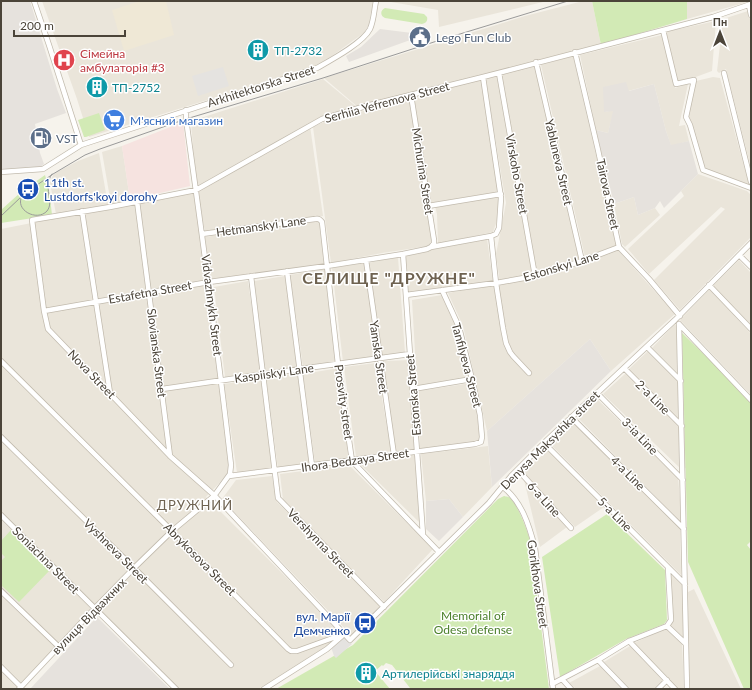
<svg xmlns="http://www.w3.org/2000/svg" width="752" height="690" viewBox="0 0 752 690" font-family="Lato,sans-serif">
<rect width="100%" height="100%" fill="#f6f3ec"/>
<!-- residential -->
<path fill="#eae5da" d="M42,1H373L369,24L365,32L325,61L316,66L89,137L77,99Z
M385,1H547L439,27L438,10Z
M583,1H592L601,45L535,63L580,260L617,249L675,314L611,371L590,339L487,431L463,326L448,293L492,285L497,286L515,281L500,284L496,254L506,203L485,77L498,73L535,274H536L518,157L499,73L534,63L359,108L324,78L525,16Z
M687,1H751L687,19Z
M748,11L751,23V168L726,69L719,73L717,71L723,19Z
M716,21L712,71L693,78L677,81L665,32Z
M662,35L675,88L688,84L679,126L685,125L689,141L671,146L666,131L654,84L628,91L604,112L614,110L608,133L596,130L580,55Z
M573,56L617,245L585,257L541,65Z
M713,77L720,78L749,185L704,168L688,117L696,81Z
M482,78L500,192L429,203L412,96Z
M323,79L358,108L320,118L196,189L191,121Z
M410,99L432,242L429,246L382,253L331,263L313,127L328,120Z
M310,126L323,216L205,232L197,191Z
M122,146L130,200L111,204L102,152Z
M99,153L108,205L56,214L50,183L53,175L55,173L78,161Z
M698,174L747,191L751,195V237L680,310L654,280L725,209L721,207L649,274L628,249L684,196L681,191Z
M195,191L229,465L228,474L206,497L348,639L258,689H180L96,606L16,689H1V229Z
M498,197L499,215L493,232L438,244L437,214L435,206Z
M634,197L638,215L655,208L660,215L625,247L622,244L614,204Z
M320,220L325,264L210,281L205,237Z
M487,239L493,281L406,294L405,255Z
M398,257L405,353L380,356L368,263Z
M739,260L751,273V326L713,286Z
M365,263L378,357L343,362L332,268Z
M330,268L339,361L303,367L290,275Z
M285,276L298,366L265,372L254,281Z
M248,281L261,372L225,377L214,287Z
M710,289L751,334V395L680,320Z
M442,295L458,329L470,379L417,386L412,300Z
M675,324L678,328L679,375L652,348Z
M649,350L679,382L680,416L685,411L751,530L681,464V469L603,394L626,373L673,421L677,419L628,370Z
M410,360L417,450L395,453L383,361Z
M376,363L391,451L356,457L344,367Z
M339,368L348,457L315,463L303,374Z
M299,373L311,464L278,469L266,377Z
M262,378L272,469L237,473L224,384Z
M472,383L481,442L420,450L418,391Z
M598,400L678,477L682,523L579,419Z
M575,422L680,528L681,575L552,446Z
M488,446L492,487L463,517L449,499L426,501L421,454Z
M548,450L604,507L575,527L523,473Z
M416,454L422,525L358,462Z
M349,465L433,549L384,602L283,500L280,474Z
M272,476L277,502L382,606L352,636L222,499L236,480Z
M524,480L567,527L540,547Z
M671,574L683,586L684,639L670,625L673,622Z
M694,589L741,689H689L688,592Z
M667,628L682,644L684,689H678L634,643Z
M630,646L663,681L654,689H630L604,662Z
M600,666L622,689H576L569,683Z"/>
<!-- industrial -->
<path fill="#e6e2dd" d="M1,1H30L57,89L66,113L35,124L40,153L44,164L39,168L1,169Z
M380,29L412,33L413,39L349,62L346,56L361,47Z
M626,82L629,91L654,84L666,131L671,145L689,141L698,174L664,208L660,201L655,208L638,215L634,197L614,204L596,130L608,133L613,111L604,112L603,87Z
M590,339L611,371L492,487L487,431Z
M449,499L463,517L439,541L426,529V501Z
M97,617L170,689H30Z"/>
<!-- education -->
<path fill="#efe8d6" d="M140,1H166L174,35L124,51L112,10Z"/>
<!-- medical -->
<path fill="#f6e3e0" d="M183,122L190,186L130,200L122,146Z"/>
<!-- green -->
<path fill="#d2eab5" d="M592,1H687V19L601,45Z
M385,8L424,14L427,17C428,21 426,23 422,24L385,18C380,16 380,10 385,8Z
M99,113L105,130L86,137H84L78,120Z
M45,175L49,189L52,215L1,223V210L21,192Z
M682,333L751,400V541L747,545L751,550V689H744L688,562Z
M504,496C507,497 508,496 510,498C518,505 527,530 530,540L549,689H409L410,688L392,665L386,663L383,666L382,665L375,671L390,689H276L353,645L498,499Z
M607,514L665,570L667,620L664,624L626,639L560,677L542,557Z
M11,530L51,569L19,602L1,585V561L5,557L1,553V541Z"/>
<!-- parking -->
<path fill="#e5e3e0" d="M223,67L229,86L198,96L192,76Z
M342,636L352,644L336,658L334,656L331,647Z"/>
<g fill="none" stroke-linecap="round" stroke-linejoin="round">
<!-- minor casing -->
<g stroke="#c2bbae" stroke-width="6">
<path id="minor" d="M34,1L49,45L81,145
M751,4L713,17L483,77L366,106L322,119L196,190L110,207L32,220L44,311L48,329L170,456L214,495L350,640L489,503L512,475L544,443L675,320L751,243
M749,5L751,15
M663,30L676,84L694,80L686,117L690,125L703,170L751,188
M575,52L598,150L619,247L649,279L680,316
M536,62L582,261
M499,73L535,276
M724,73L751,182
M483,77L501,198L499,228L496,234L491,236L496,283L503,328L506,343L510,352L513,356L529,373
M411,95L434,240V243L431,247
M1,172L43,169L81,145L317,68C331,60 363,43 370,29C374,20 374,10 376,1
M137,201L170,456
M428,206L501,194
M82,211L110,393
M202,234L315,219C318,218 320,219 322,222L338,364L352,461L439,552
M403,254L410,354L423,535
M739,255L751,267
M366,260L394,455
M287,271L312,466
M251,276L278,498L384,607
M709,285L751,329
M406,295L496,283L535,276L582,261L619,247
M44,311L209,282L327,266L403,254L427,249L431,247L491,236
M679,324L687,689
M679,324L751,400
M647,347L681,381
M1,361L172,531L288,649L291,651H297L344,634
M624,368L682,426
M162,389L300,369L410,354
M413,389L472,379
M597,393L683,480
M571,417L684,529
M1,437L134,568L231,665
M544,443L685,584
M518,470L571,528
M229,476L475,444L481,442L482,437L480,415L472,379L459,327L442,290
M503,487C522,502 529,525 535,548L553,689
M1,515L176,689
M1,591L59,647
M667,626L686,644
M629,641L675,689
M598,660L626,689
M1,667L21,687
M562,679L571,689
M552,684L598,660L629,641L667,626L671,620L668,568
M19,689L95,608L134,568L172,531L214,496L230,474L231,465C218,350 202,234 186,119V110
M264,689L327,649L342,636
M658,689L667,680"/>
</g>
<!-- minor -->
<use href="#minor" stroke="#fff" stroke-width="4.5"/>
<!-- tram -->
<path stroke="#9a9a9a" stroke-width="1" d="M22,196C14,210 37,222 47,211C55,201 42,188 52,174
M1,216L21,197L37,185L53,174L85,155L100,149L186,119L323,78L437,41L568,1"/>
</g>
<!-- icons -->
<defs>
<g id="civic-disc" transform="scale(1.15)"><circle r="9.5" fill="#5c6f8a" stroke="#fff"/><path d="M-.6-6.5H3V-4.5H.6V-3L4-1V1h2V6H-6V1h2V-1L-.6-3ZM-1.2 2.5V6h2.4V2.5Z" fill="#fff"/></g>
<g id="building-disc" transform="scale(1.15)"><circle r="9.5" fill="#0f9aa8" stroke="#fff"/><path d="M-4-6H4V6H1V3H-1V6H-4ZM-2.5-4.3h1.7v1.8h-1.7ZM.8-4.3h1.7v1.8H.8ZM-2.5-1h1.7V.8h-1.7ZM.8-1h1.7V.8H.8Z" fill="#fff"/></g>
<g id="hospital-disc" transform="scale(1.15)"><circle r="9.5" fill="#e0444e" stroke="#fff"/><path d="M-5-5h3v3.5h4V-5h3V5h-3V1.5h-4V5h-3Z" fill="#fff"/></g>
<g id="supermarket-disc" transform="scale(1.15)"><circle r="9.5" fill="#3f7fe0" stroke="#fff"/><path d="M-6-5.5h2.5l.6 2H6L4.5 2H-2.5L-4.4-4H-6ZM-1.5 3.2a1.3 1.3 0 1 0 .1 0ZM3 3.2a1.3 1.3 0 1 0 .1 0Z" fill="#fff"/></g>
<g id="fuel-disc" transform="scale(1.15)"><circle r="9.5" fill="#5c6f8a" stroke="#fff"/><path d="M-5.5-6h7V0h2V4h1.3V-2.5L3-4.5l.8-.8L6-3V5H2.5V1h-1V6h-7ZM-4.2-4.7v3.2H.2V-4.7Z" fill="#fff"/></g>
<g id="bus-disc" transform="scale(1.15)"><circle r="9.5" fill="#1a4fb4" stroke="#fff"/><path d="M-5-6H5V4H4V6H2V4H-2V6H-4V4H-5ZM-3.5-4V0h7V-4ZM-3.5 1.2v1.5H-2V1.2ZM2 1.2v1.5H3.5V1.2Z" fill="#fff"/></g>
</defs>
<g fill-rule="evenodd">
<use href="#civic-disc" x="420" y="37"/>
<use href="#building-disc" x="258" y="50"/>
<use href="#hospital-disc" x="64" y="60"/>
<use href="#building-disc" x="97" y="87"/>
<use href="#supermarket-disc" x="114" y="120"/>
<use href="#fuel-disc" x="41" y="138"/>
<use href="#bus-disc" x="28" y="189"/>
<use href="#bus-disc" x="365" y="623"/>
<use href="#building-disc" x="366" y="673"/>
</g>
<g text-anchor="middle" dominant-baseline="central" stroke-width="3" stroke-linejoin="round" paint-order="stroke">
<!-- service labels -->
<g font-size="12" fill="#4e5e75" stroke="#fff" text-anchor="start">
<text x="436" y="37">Lego Fun Club</text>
<text x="56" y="138">VST</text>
</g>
<!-- culture labels -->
<g font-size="12" fill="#0d838f" stroke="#fff" text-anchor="start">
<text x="274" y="50">ТП-2732</text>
<text x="112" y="87">ТП-2752</text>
<text x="382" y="673">Артилерійські знаряддя</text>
</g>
<!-- health labels -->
<g font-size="12" fill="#be3a42" stroke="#fff" text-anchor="start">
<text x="80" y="53">Сімейна<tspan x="80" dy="14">амбулаторія #3</tspan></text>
</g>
<!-- street labels -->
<g font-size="12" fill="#4b4439" stroke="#fff">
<text transform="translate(261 86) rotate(-18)">Arkhitektorska Street</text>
<text transform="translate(387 102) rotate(-15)">Serhiia Yefremova Street</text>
<text transform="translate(559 162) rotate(77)">Yabluneva Street</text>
<text transform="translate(423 171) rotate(81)">Michurina Street</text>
<text transform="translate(517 174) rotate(80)">Virskoho Street</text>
<text transform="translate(608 194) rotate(78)">Tairova Street</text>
<text transform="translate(261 226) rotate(-8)">Hetmanskyi Lane</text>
<text transform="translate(561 266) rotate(-17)">Estonskyi Lane</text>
<text transform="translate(150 292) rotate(-10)">Estafetna Street</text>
<text transform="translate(212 305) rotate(83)">Vidvazhnykh Street</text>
<text transform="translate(157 353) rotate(83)">Slovianska Street</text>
<text transform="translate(379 357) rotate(82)">Yamska Street</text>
<text transform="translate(467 365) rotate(75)">Tanfilyeva Street</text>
<text transform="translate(274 373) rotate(-8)">Kaspiiskyi Lane</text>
<text transform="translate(92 374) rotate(46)">Nova Street</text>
<text transform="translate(413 395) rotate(-95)">Estonska Street</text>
<text transform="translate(653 397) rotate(45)">2-a Line</text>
<text transform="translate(344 402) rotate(82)">Prosvity street</text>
<text transform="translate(640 436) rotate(46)">3-ia Line</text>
<text transform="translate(550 440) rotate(-45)">Denysa Maksyshka street</text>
<text transform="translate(355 460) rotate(-8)">Ihora Bedzaya Street</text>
<text transform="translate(628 473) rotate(45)">4-a Line</text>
<text transform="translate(544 499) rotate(48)">6-a Line</text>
<text transform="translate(615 514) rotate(45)">5-a Line</text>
<text transform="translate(321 543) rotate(46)">Vershynna Street</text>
<text transform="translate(116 551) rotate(45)">Vyshneva Street</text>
<text transform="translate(200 559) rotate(45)">Abrykosova Street</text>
<text transform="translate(46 560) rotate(45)">Soniachna Street</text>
<text transform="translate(538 584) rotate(82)">Gorikhova Street</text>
<text transform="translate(89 616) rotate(-46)">вулиця Відважних</text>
</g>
<!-- shop labels -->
<g font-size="12" fill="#366cbe" stroke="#fff" text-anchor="start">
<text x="130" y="120">М'ясний магазин</text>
</g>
<!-- transit labels -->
<g font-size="12" fill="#164399" stroke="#fff" text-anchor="start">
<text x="44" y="182">11th st.<tspan x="44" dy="14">Lustdorfs'koyi dorohy</tspan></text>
<text x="350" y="616" text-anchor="end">вул. Марії<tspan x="350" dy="14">Демченко</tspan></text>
</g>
<!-- park labels -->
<g font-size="12" fill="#4a7f2a" stroke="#fff">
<text x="473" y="615">Memorial of<tspan x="473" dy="14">Odesa defense</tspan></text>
</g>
<!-- neighbourhood labels -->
<g font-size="13" letter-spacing="1" fill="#6e6250" stroke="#fff">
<text x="195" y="505">ДРУЖНИЙ</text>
</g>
<!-- district labels -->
<g font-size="16" font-weight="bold" letter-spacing="1" fill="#6e6250" stroke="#fff">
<text x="389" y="277">СЕЛИЩЕ "ДРУЖНЕ"</text>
</g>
</g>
<!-- border -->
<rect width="752" height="690" fill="none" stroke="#4b4439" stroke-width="4"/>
<!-- north arrow -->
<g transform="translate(720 32)" stroke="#ffffff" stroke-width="3" paint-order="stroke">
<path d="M0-3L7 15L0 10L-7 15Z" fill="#4b4439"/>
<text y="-6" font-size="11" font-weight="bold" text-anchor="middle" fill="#4b4439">Пн</text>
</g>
<!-- scale -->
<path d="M14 30v6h111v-6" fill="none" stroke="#4b4439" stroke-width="2"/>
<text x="20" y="30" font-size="12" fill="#4b4439" stroke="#ffffff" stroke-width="3" paint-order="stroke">200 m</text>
</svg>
